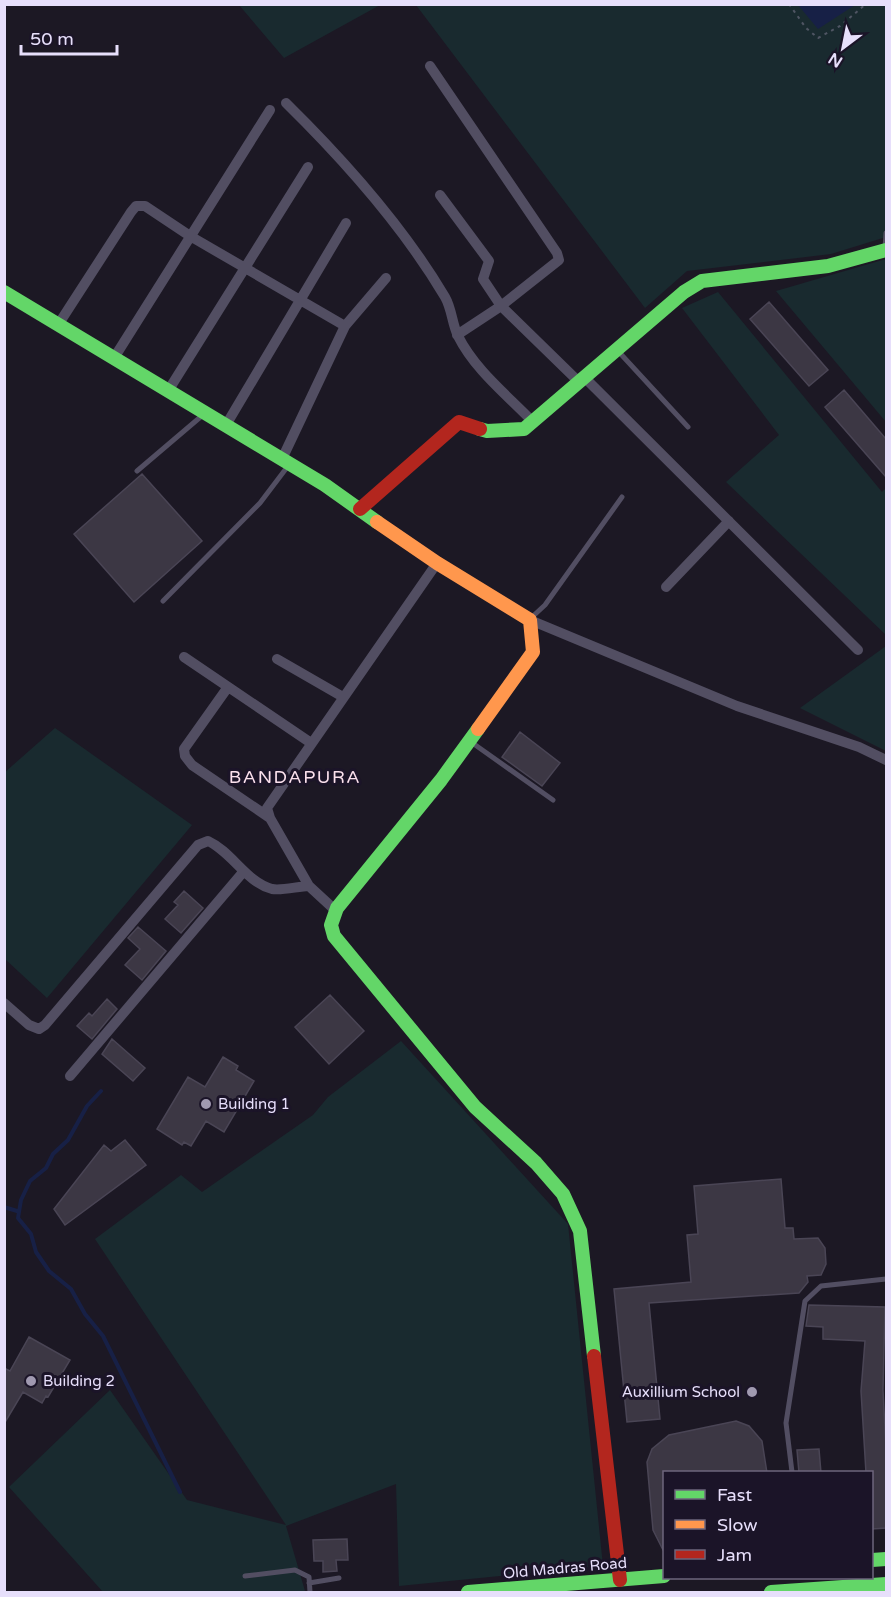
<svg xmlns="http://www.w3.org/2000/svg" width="891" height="1597" viewBox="0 0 891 1597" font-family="'Varela Round',sans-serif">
<rect width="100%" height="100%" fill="#1c1824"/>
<!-- green -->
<path fill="#192a2f" d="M239,5H380L284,58Z
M416,5H886V237L831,254L687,271L645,308Z
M886,259V422L776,291Z
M718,292L882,492L886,488V635L726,482L779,435L682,308Z
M886,646V751L800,708Z
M55,728L192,825L47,998L5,959L4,773Z
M401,1041L568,1224L603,1566L399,1586L396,1484L286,1526L305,1591L103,1592L9,1487L110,1390L187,1500L286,1525L95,1239L181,1175L202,1192L313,1115L328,1097Z"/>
<!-- water -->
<path fill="#172046" d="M798,5H855L818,29Z"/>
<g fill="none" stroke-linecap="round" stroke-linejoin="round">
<!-- stream -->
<path stroke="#172046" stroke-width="4" d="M101,1091L87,1106L68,1140L53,1154L46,1168L30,1181L21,1200L18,1218L31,1234L36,1252L49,1271L71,1289L85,1314L103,1336L180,1492
M4,1207L17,1211"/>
</g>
<!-- building -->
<path fill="#3c3744" stroke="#4a4555" stroke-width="1.5" d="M769,302L828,370L809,386L750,319Z
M844,390L886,439V477L825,407Z
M142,474L202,541L134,602L74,534Z
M520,732L560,763L542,786L502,757Z
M184,891L203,908L181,933L165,919L178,905L174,902Z
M138,927L166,951L142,980L125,965L140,949L128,938Z
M330,995L364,1031L329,1064L295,1027Z
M107,999L117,1009L92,1039L77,1026L89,1013L92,1016Z
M112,1039L145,1068L133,1081L102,1054Z
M223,1057L238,1066L236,1070L254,1081L224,1132L206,1121L191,1146L184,1142L182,1145L157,1129L188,1077L205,1087Z
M125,1140L146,1165L65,1225L54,1209L104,1145L111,1151Z
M781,1179L785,1228H793L794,1239L818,1238L825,1248L826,1264L821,1275L807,1276L808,1282L799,1293L649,1303L660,1419L627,1422L614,1289L691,1282L687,1235L698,1234L694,1186Z
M809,1305L885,1307L883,1390L886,1448V1528L872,1529V1473H866L861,1391L865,1341L823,1339V1327L806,1326Z
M29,1337L70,1360L48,1397L46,1396L42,1403L23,1392L4,1424V1368L10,1371Z
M736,1421L749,1426L762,1441L767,1473H664V1552L653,1530L647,1462L652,1449L669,1435Z
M819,1449L821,1473H799L797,1450Z
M347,1539L348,1560H336L337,1571L323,1572V1561H314L313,1540Z"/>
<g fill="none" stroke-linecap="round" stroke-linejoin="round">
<!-- path -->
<path stroke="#4f5563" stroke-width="2" stroke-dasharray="3 4.5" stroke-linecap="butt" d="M789,4L806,28L818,38L840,26L866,4"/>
<!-- lane -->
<path stroke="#524e62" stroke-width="5" d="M885,249L886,233
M618,351L688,427
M137,471L204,414
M163,601L260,503L288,466
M531,618L545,605L622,497
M471,742L553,800
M792,1472L786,1423L805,1301L821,1286L886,1279
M245,1576L295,1570L309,1577L310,1592
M309,1583L339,1578"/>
<!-- street -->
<path stroke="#524e62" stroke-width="10" d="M430,66L557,253L559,260L501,306L457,335
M286,103C345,161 403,226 445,297C452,309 452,324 458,336C475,370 507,395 533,422
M440,195L489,261L483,279L501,306L579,382
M58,325L131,212L136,206H145L190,236L345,326
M114,358L270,110
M585,378L858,650
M168,391L308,167
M226,425L346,223
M282,459L345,326L386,278
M666,587L729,521
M530,620L737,706L859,747L886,760
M184,657L311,743
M277,659L343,697
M228,687L184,749L185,756L192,765L270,818
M309,886L270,818L267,808L437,563
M4,1003L29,1025L39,1029L45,1025L198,845L208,841C232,852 246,882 272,889C282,891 299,886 309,886L335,910
M70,1076L244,871"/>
<!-- fast -->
<path stroke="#63d668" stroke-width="14" d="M4,292L325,485L377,522
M480,429L487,431L524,429L684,292L702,281L828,266L886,250
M478,729L441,780L337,908L331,925L334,936L475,1107L536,1163L563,1194L580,1231L594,1356
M872,1560L886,1559
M468,1592L664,1576
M771,1592L886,1584"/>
<!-- slow -->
<path stroke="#ff974d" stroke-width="14" d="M377,522L437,563L530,620L533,652L478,729"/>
<!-- jam -->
<path stroke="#b3261e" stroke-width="14" d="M360,509L459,422L480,429
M594,1356L620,1580"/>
</g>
<!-- markers -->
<g fill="#a099b0" stroke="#1b1428" stroke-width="2">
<circle cx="206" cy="1104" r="6"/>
<circle cx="31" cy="1381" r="6"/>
<circle cx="752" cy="1392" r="6"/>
</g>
<g text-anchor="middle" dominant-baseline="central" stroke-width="6" stroke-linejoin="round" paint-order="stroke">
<!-- poi labels -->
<g font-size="15" fill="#e7dffb" stroke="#1b1428" text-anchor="start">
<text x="218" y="1104">Building 1</text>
<text x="43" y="1381">Building 2</text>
<text x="740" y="1392" text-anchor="end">Auxillium School</text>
</g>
<!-- street labels -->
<g font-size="15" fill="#e7dffb" stroke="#1b1428">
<text transform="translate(565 1568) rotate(-5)">Old Madras Road</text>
</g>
<!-- quarter labels -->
<g font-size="18" letter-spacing="1.5" fill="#fbe1ed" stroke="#1b1428">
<text x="295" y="777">BANDAPURA</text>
</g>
</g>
<!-- border -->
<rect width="891" height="1597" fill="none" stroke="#e7dffb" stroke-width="12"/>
<!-- legend -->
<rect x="663" y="1471" width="210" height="108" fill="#1b1428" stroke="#6d657c" stroke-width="1.5"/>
<rect x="675" y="1490" width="30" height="9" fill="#63d668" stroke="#6d657c" stroke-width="1.5"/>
<text x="717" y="1501" font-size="18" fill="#e7dffb">Fast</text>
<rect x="675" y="1520" width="30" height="9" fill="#ff974d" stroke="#6d657c" stroke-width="1.5"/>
<text x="717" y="1531" font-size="18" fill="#e7dffb">Slow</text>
<rect x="675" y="1550" width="30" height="9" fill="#b3261e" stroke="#6d657c" stroke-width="1.5"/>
<text x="717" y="1561" font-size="18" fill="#e7dffb">Jam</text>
<!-- north arrow -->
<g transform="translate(843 48) rotate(212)" stroke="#1b1428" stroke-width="4.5" paint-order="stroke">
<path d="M0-4.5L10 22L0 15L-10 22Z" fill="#e7dffb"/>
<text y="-9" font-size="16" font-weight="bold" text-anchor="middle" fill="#e7dffb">N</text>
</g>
<!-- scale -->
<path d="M21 45v9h96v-9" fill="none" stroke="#e7dffb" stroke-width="3"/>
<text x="30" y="45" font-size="18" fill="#e7dffb" stroke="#1b1428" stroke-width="4.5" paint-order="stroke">50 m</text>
</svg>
